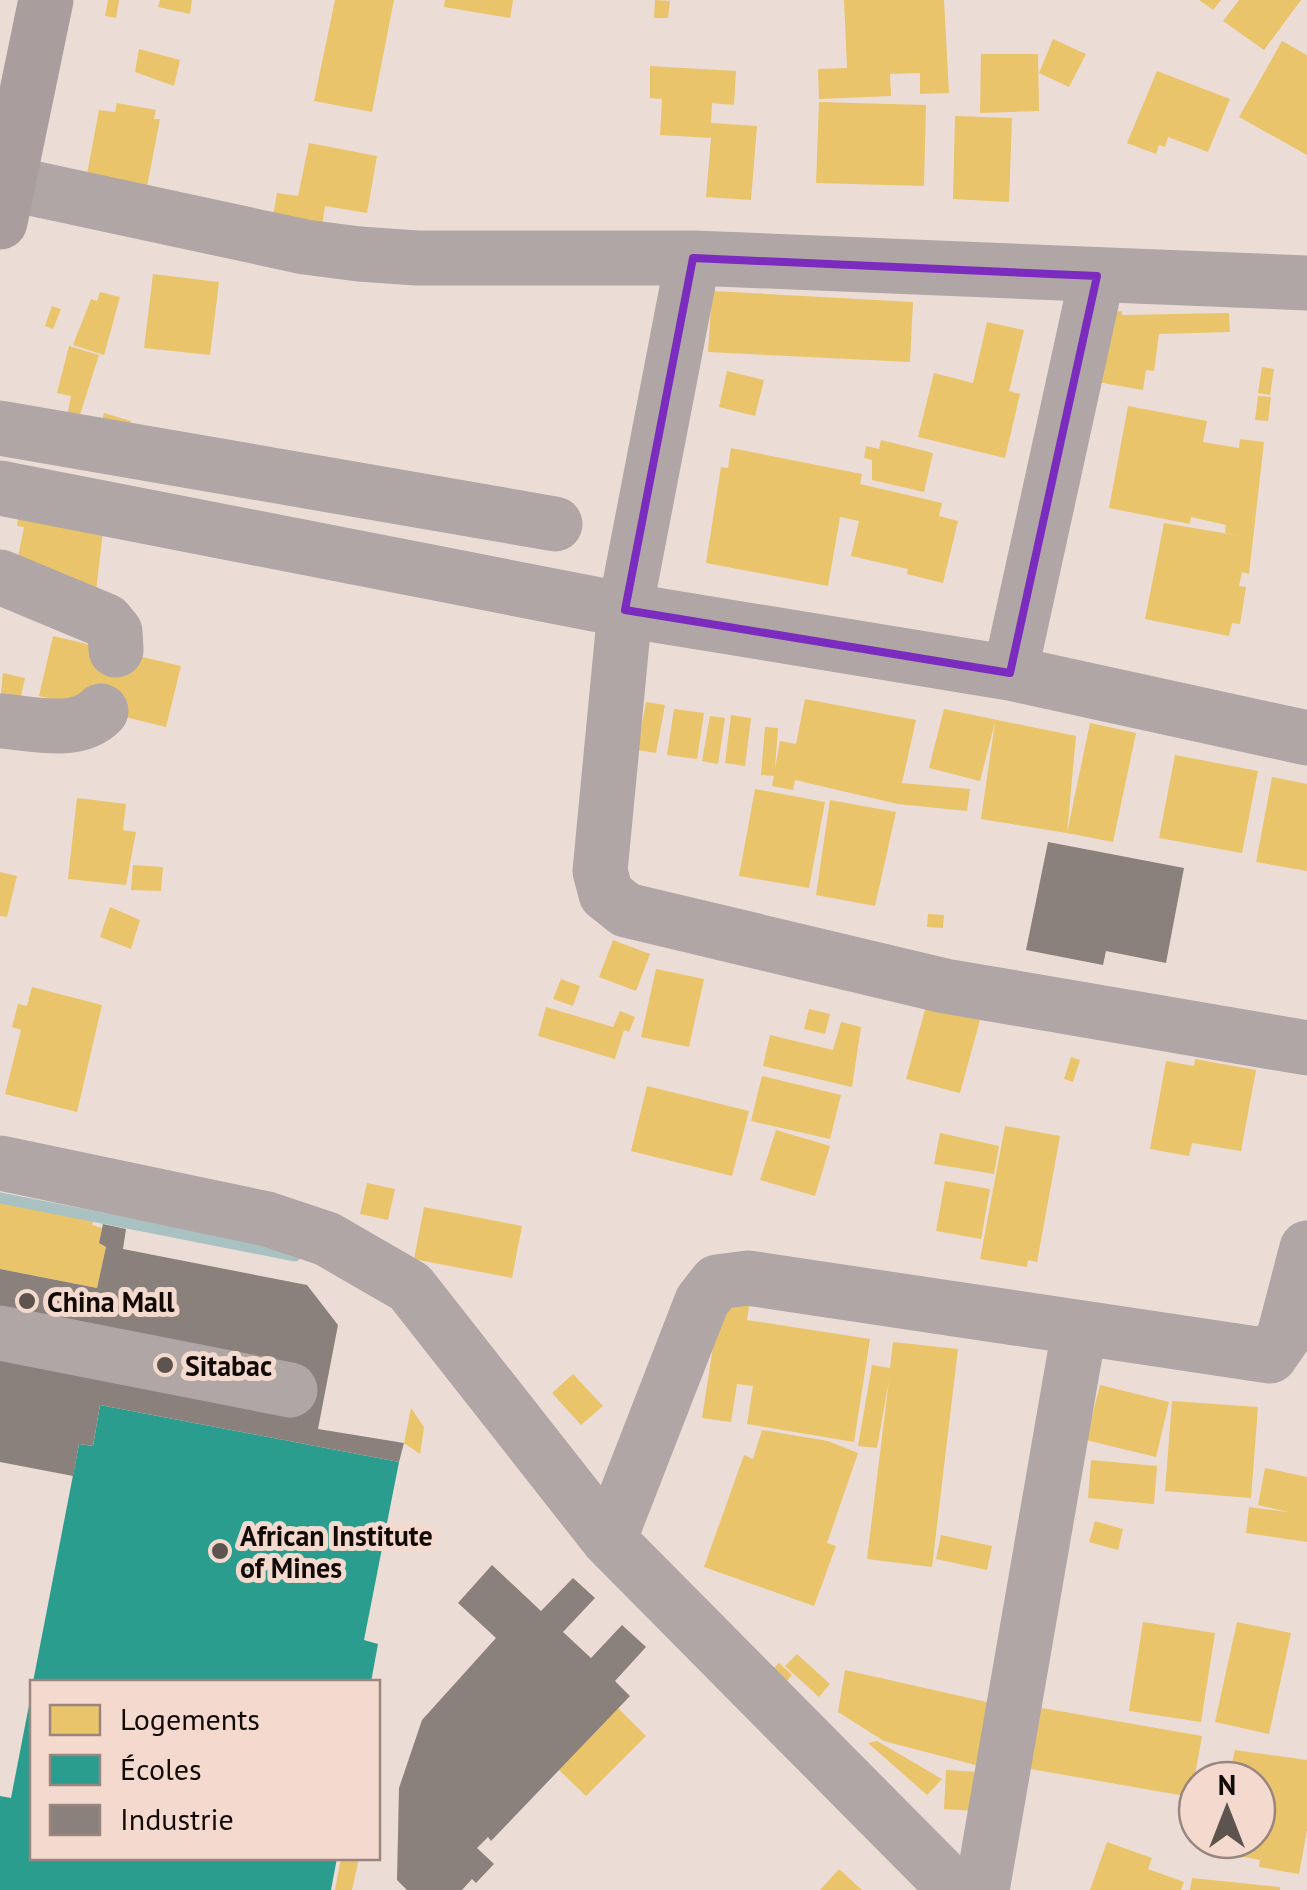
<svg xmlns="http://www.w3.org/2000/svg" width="1307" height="1890" viewBox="0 0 1307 1890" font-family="'PT Sans',sans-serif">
<rect width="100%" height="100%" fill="#ecdcd6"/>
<!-- homes -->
<path fill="#e9c46a" d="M108,0H119L116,18L105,16Z
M160,0H192L190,14L158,7Z
M335,0H394L372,112L314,101Z
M445,0H513L510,18L444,7Z
M655,0L670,1L668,18H654Z
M844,0H944L949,93L920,94V73L890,74L891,96L819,99L818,69L847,68Z
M1199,0H1221L1213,10Z
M1239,0H1301L1264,50L1223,21Z
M1053,39L1086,54L1069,87L1039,73Z
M1282,41L1307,55V155L1239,117Z
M139,49L180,60L174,86L135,72Z
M981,54H1038L1039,111L980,113Z
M650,66L736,71L734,105L712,103L711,123L757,126L751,200L706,197L711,138L660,135L662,99L650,98Z
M1157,71L1230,99L1208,152L1168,137L1165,147L1159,145L1156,154L1127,143Z
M819,102L926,105L924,186L816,183Z
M117,103L156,110L154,119H160L147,187L87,174L99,110L115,112Z
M955,116L1012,118L1009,202L953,199Z
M309,143L377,156L367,213L325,206L322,226L273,215L277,193L298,196Z
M153,274L219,282L210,355L144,348Z
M712,291L913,302L910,362L708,352Z
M100,292L120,297L104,355L73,345L91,299L97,301Z
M52,306L61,309L53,329L45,326Z
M1122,311V315L1229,313L1230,332L1159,334L1154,371L1146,370L1143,390L1097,382L1108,313Z
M987,322L1024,330L1009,391L1020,394L1005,458L918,437L934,373L973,383Z
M69,346L99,355L77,424L66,421L71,396L57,393Z
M1262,367L1274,369L1270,395L1258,393Z
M727,371L764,380L755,416L719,407Z
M1258,396L1271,397L1268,421L1255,420Z
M1128,406L1207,421L1203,442L1239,448L1240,439L1264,442L1249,574L1242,572L1239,586L1246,587L1240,624L1232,623L1229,636L1145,619L1164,523L1246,537L1225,533L1226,525L1191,517L1190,524L1109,508Z
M104,413L131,421L125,442L98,435Z
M881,440L933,453L924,492L872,480V460L864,458L866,446L879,449Z
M731,448L862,474L860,484L942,503L939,516L958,521L943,583L907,574L908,569L851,556L859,521L840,517L828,586L706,563L721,467L728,468Z
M19,512L104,522L95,600L13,582L24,527L17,526Z
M53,636L181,666L166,727L39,696Z
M3,673L25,678L19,705L0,702Z
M805,699L916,720L902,783L970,789L967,811L898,804L795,780L793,790L772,786L774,776L761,775L765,727L778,728L775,768L780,741L796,744Z
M646,702L665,705L656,753L637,750Z
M674,709L704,713L697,759L667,755Z
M944,709L1076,736L1067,833L981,819L995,722L980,781L929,768Z
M731,715L751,718L745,766L725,763Z
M710,716L725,718L718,764L702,761Z
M1090,723L1136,733L1113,842L1067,833Z
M1175,755L1258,771L1242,853L1159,838Z
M1272,777L1307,784V871L1256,862Z
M755,789L825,802L809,888L739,876Z
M77,798L126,804L123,830L136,832L126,885L68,879Z
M830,800L896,812L875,906L816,895Z
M133,865L163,867L161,891L131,890Z
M0,872L17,876L7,917L0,916Z
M110,907L140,920L131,949L100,937Z
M928,914L944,915L943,928L927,927Z
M613,940L650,954L636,991L599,977Z
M656,969L704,979L689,1047L641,1037Z
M561,979L580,986L573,1006L553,999Z
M32,987L102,1005L77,1112L5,1094L21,1030L12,1027L18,1004L27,1006Z
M926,1006L980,1020L960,1093L906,1079Z
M546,1007L613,1027L620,1011L635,1017L629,1032L624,1030L615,1059L538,1036Z
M809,1009L830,1014L825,1034L804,1029Z
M841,1022L861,1027L852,1087L763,1066L770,1035L833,1050Z
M1071,1057L1080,1060L1073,1082L1064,1079Z
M1195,1059L1256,1070L1241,1151L1192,1143L1189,1156L1150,1149L1166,1061L1194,1066Z
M762,1076L841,1095L830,1139L751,1121Z
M647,1086L749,1111L732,1176L631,1151Z
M1005,1126L1060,1136L1037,1262L1028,1260L1027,1267L980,1259Z
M776,1130L830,1146L815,1196L760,1180Z
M940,1133L999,1146L994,1174L934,1164Z
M945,1181L990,1189L981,1239L936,1231Z
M367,1183L395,1189L388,1220L360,1214Z
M0,1203L93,1221L92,1225L102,1228L99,1243L106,1247L97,1288L0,1269Z
M424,1207L522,1226L512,1278L414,1259Z
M720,1301L749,1306L747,1320L870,1339L854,1442L747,1424L753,1386L737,1384L731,1422L702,1418Z
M893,1342L958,1349L932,1567L867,1559L889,1380L877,1448L858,1446L872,1365L890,1368Z
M573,1374L603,1406L581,1425L552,1393Z
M1100,1385L1169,1402L1156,1457L1086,1440Z
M1172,1401L1258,1407L1251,1498L1165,1491Z
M411,1408L424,1427L420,1454L404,1443Z
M762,1430L828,1441L858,1453L827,1543L836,1546L814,1606L704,1567L744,1455L753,1459Z
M1091,1460L1157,1466L1154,1504L1088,1498Z
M1265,1468L1307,1477V1542L1246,1533L1249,1507L1288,1512L1258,1505Z
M1095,1521L1123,1529L1118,1550L1089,1542Z
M941,1535L992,1546L987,1570L936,1559Z
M1143,1622L1215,1633L1201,1722L1129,1711Z
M1237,1622L1291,1633L1269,1734L1215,1722Z
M797,1654L830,1684L819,1697L785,1666Z
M779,1663L792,1675L785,1683L771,1671Z
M845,1670L1000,1705L983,1767L884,1741L838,1712Z
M1036,1707L1202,1736L1191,1797L1025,1768Z
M618,1708L646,1736L586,1796L557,1768Z
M877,1741L942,1779L927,1795L868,1743Z
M1235,1750L1307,1760V1830L1299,1874L1259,1867L1260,1860L1217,1852L1219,1840H1257V1780H1228Z
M946,1770L979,1772L977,1811L944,1809Z
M1107,1842L1152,1858L1148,1869L1184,1882L1181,1890H1090Z
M341,1858H359L352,1890H335Z
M839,1869L862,1890H820Z
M1192,1878L1280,1887V1890H1190Z"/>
<!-- schools -->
<path fill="#2a9d8f" d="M100,1405L399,1462L364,1640L378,1644L371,1682H33L79,1444L93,1446Z
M31,1695L32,1858H337L331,1890H0V1796L11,1798Z"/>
<!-- industry -->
<path fill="#8a817c" d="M1048,842L1184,868L1166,963L1106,951L1103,965L1026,950Z
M103,1224L126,1229L123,1249L307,1285L338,1325L318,1429L404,1443L399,1462L100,1405L93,1446L79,1444L73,1476L0,1462V1269L97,1288L106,1247L99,1243Z
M492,1565L541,1611L573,1578L595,1598L563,1632L591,1658L622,1625L646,1647L615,1681L630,1696L491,1841L488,1837L477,1848L494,1864L476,1883L472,1879L462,1890H407L397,1880L399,1788L422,1720L496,1638L458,1603Z"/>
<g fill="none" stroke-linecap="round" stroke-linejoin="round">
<!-- stream -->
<path stroke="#aac1c1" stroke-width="11" d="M0,1198L295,1256"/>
<!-- minor -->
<path stroke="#afa6a5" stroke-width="55" d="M8,183L305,247L359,254L417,258H693L1307,283
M693,258L625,610L600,871L606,894L626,910L945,986L1307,1048
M0,428L555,524
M0,488L625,610L1010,673L1307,738
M0,577L106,621L115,632L116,650
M1010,673L1097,276
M0,721C32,723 77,736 101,711
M0,1163L267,1219L327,1239L410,1287L609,1540L956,1890
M0,1333L290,1390
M609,1540L702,1301L717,1282L748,1278L1270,1356L1284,1336L1307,1248
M982,1890L1079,1331"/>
<!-- major -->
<path stroke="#a99e9d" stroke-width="55" d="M0,222L46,0"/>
</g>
<!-- marked area -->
<path fill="none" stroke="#7b2cbf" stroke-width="8" stroke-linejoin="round" d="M693,258L1097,276L1010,673L625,610Z"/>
<!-- markers -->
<g fill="#5e544f" stroke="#f4d9ce" stroke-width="4">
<circle cx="27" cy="1301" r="10"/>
<circle cx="165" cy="1365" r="10"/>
<circle cx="220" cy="1551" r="10"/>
</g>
<g text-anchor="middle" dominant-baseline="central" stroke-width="10" stroke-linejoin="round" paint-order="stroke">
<!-- poi labels -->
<g font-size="28" font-weight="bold" fill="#120a07" stroke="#f4d9ce" text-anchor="start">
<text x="47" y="1301">China Mall</text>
<text x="185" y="1365">Sitabac</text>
<text x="240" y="1535">African Institute<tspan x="240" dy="32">of Mines</tspan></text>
</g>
</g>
<!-- legend -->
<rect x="30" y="1680" width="350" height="180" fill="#f4d9ce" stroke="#9a867e" stroke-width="2.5"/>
<rect x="50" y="1705" width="50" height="30" fill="#e9c46a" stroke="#9a867e" stroke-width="2.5"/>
<text x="120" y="1730" font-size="30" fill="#120a07">Logements</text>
<rect x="50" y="1755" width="50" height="30" fill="#2a9d8f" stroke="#9a867e" stroke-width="2.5"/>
<text x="120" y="1780" font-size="30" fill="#120a07">Écoles</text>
<rect x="50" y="1805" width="50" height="30" fill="#8a817c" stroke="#9a867e" stroke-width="2.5"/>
<text x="120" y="1830" font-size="30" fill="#120a07">Industrie</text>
<!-- north arrow -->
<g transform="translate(1227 1810)"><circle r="48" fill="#f4d9ce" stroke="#9a867e" stroke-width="2.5"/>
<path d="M0-8L18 38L0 25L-18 38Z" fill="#5e544f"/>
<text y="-15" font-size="28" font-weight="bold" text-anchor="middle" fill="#120a07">N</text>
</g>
</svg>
